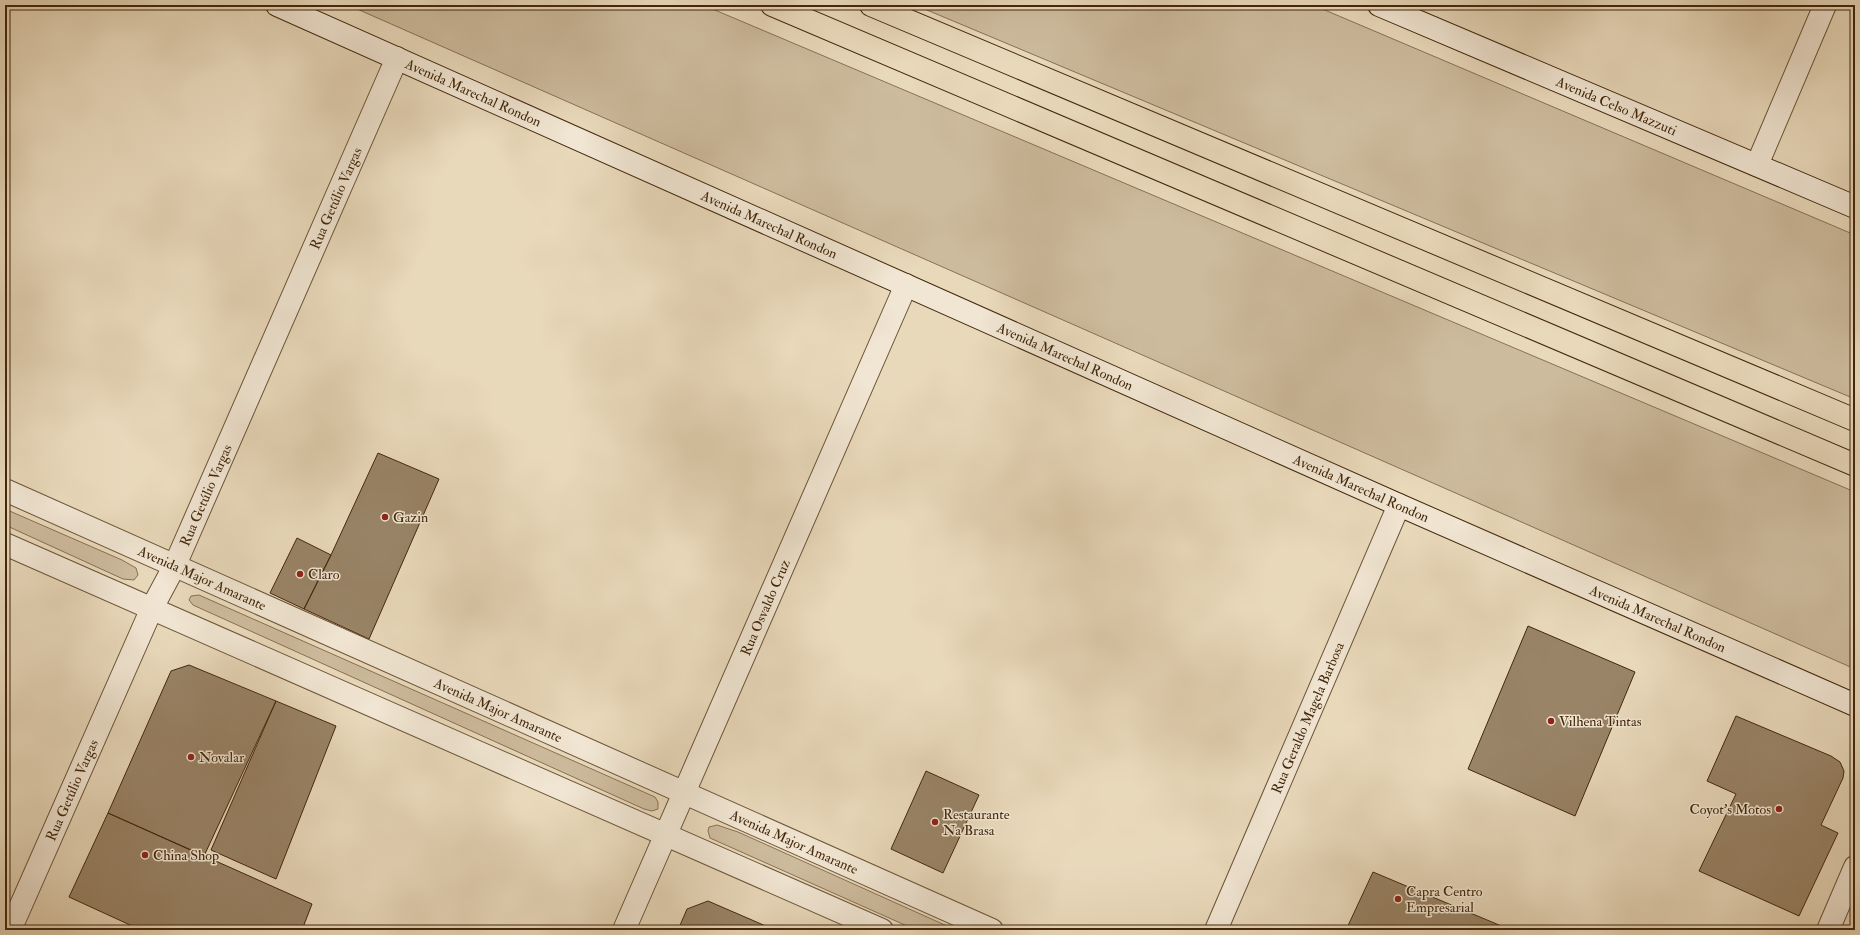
<svg xmlns="http://www.w3.org/2000/svg" width="1860" height="935" viewBox="0 0 1860 935" font-family="'IM FELL Double Pica',serif">
<rect width="100%" height="100%" fill="#e9d9bb"/>
<filter id="stains"><feTurbulence type="fractalNoise" baseFrequency=".005" numOctaves="4"/><feColorMatrix values="0 0 0 0 .2 0 0 0 0 .09 0 0 0 0 .02 0 0 0 .5 -.17"/></filter>
<radialGradient id="worn" r=".72"><stop offset=".6" stop-color="#630" stop-opacity="0"/><stop offset="1" stop-color="#630" stop-opacity=".3"/></radialGradient>
<!-- green -->
<path fill="#cdbb9d" stroke="#887154" d="M348,5H703L1855,492V669Z
M915,5H1313L1855,235V399Z
M5,509L122,560L136,568L138,575L134,580L123,579L5,525Z
M199,595L655,797L658,802V809L652,811L644,809L193,605L189,600L191,596Z
M717,825L738,832L956,930H916L710,838L708,831L709,827Z"/>
<!-- building -->
<path fill="#998467" stroke="#42270b" d="M378,453L439,479L369,639L304,609L331,555Z
M297,538L331,555L304,609L270,593Z
M1528,626L1635,672L1575,816L1468,769Z
M189,665L276,701L204,856L108,813L171,671Z
M276,701L336,726L276,879L211,850Z
M1736,716L1831,756L1840,762L1844,771L1843,778L1821,825L1838,833L1799,916L1699,871L1736,794L1707,781Z
M926,771L979,795L943,873L891,849Z
M108,813L312,904L302,930H141L69,897Z
M1373,872L1499,925L1497,930H1346Z
M708,901L775,930H678L687,909Z
M1499,925L1510,930H1497Z"/>
<g fill="none" stroke-linecap="round" stroke-linejoin="round">
<!-- minor casing -->
<g stroke="#6c5437" stroke-width="24">
<g id="minor">
<path d="M1757,165L1825,5"/>
<path id="s1" d="M10,930L152,608L175,565L397,58"/>
<path id="s2" d="M624,930L906,285"/>
<path id="s3" d="M1216,930L1399,505"/>
<path d="M1828,930L1855,867"/>
</g>
</g>
<!-- tertiary casing -->
<g stroke="#6c5437" stroke-width="24">
<g id="tertiary">
<path id="s4" d="M5,490L992,930"/>
<path d="M5,544L882,930"/>
</g>
</g>
<!-- secondary casing -->
<g stroke="#42270b" stroke-width="24">
<g id="secondary">
<path id="s5" d="M277,5L1399,505L1855,705"/>
<path id="s6" d="M1379,5L1855,207"/>
</g>
</g>
<!-- trunk casing -->
<g stroke="#42270b" stroke-width="24">
<path id="trunk" d="M772,5L1855,465
M871,5L1855,420"/>
</g>
<!-- minor -->
<use href="#minor" stroke="#f1e6d3" stroke-width="22"/>
<!-- tertiary -->
<use href="#tertiary" stroke="#f1e6d3" stroke-width="22"/>
<!-- secondary -->
<use href="#secondary" stroke="#f1e6d3" stroke-width="22"/>
<!-- trunk -->
<use href="#trunk" stroke="#e9d9bb" stroke-width="22"/>
</g>
<!-- markers -->
<g fill="#8f2418" stroke="#f1e6d3" stroke-width="1.5">
<circle cx="385" cy="517" r="4"/>
<circle cx="300" cy="574" r="4"/>
<circle cx="1551" cy="721" r="4"/>
<circle cx="191" cy="757" r="4"/>
<circle cx="1779" cy="809" r="4"/>
<circle cx="935" cy="822" r="4"/>
<circle cx="145" cy="855" r="4"/>
<circle cx="1398" cy="899" r="4"/>
</g>
<g text-anchor="middle" dominant-baseline="central" stroke-width="3" stroke-linejoin="round" paint-order="stroke">
<!-- street labels -->
<g font-size="14" fill="#42270b" stroke="#f1e6d3">
<text stroke="none"><textPath href="#s5" startOffset="215">Avenida Marechal Rondon</textPath></text>
<text stroke="none"><textPath href="#s6" startOffset="258">Avenida Celso Mazzuti</textPath></text>
<text stroke="none"><textPath href="#s1" startOffset="801">Rua Getúlio Vargas</textPath></text>
<text stroke="none"><textPath href="#s5" startOffset="539">Avenida Marechal Rondon</textPath></text>
<text stroke="none"><textPath href="#s5" startOffset="863">Avenida Marechal Rondon</textPath></text>
<text stroke="none"><textPath href="#s5" startOffset="1187">Avenida Marechal Rondon</textPath></text>
<text stroke="none"><textPath href="#s1" startOffset="477">Rua Getúlio Vargas</textPath></text>
<text stroke="none"><textPath href="#s4" startOffset="216">Avenida Major Amarante</textPath></text>
<text stroke="none"><textPath href="#s2" startOffset="352">Rua Osvaldo Cruz</textPath></text>
<text stroke="none"><textPath href="#s5" startOffset="1511">Avenida Marechal Rondon</textPath></text>
<text stroke="none"><textPath href="#s4" startOffset="540">Avenida Major Amarante</textPath></text>
<text stroke="none"><textPath href="#s3" startOffset="231">Rua Geraldo Magela Barbosa</textPath></text>
<text stroke="none"><textPath href="#s1" startOffset="153">Rua Getúlio Vargas</textPath></text>
<text stroke="none"><textPath href="#s4" startOffset="864">Avenida Major Amarante</textPath></text>
</g>
<!-- poi labels -->
<g font-size="14" fill="#42270b" stroke="#f1e6d3" text-anchor="start">
<text x="393" y="517">Gazin</text>
<text x="308" y="574">Claro</text>
<text x="1559" y="721">Vilhena Tintas</text>
<text x="199" y="757">Novalar</text>
<text x="1771" y="809" text-anchor="end">Coyot's Motos</text>
<text x="943" y="814">Restaurante<tspan x="943" dy="16">Na Brasa</tspan></text>
<text x="153" y="855">China Shop</text>
<text x="1406" y="891">Capra Centro<tspan x="1406" dy="16">Empresarial</tspan></text>
</g>
</g>
<!-- margin -->
<rect width="1860" height="935" fill="none" stroke="#e9d9bb" stroke-width="20"/>
<rect x="6" y="6" width="1848" height="923" fill="none" stroke="#42270b" stroke-width="2"/>
<rect x="10" y="10" width="1840" height="915" fill="none" stroke="#42270b"/>
<rect width="100%" height="100%" filter="url(#stains)"/>
<rect width="100%" height="100%" fill="url(#worn)"/>
</svg>
